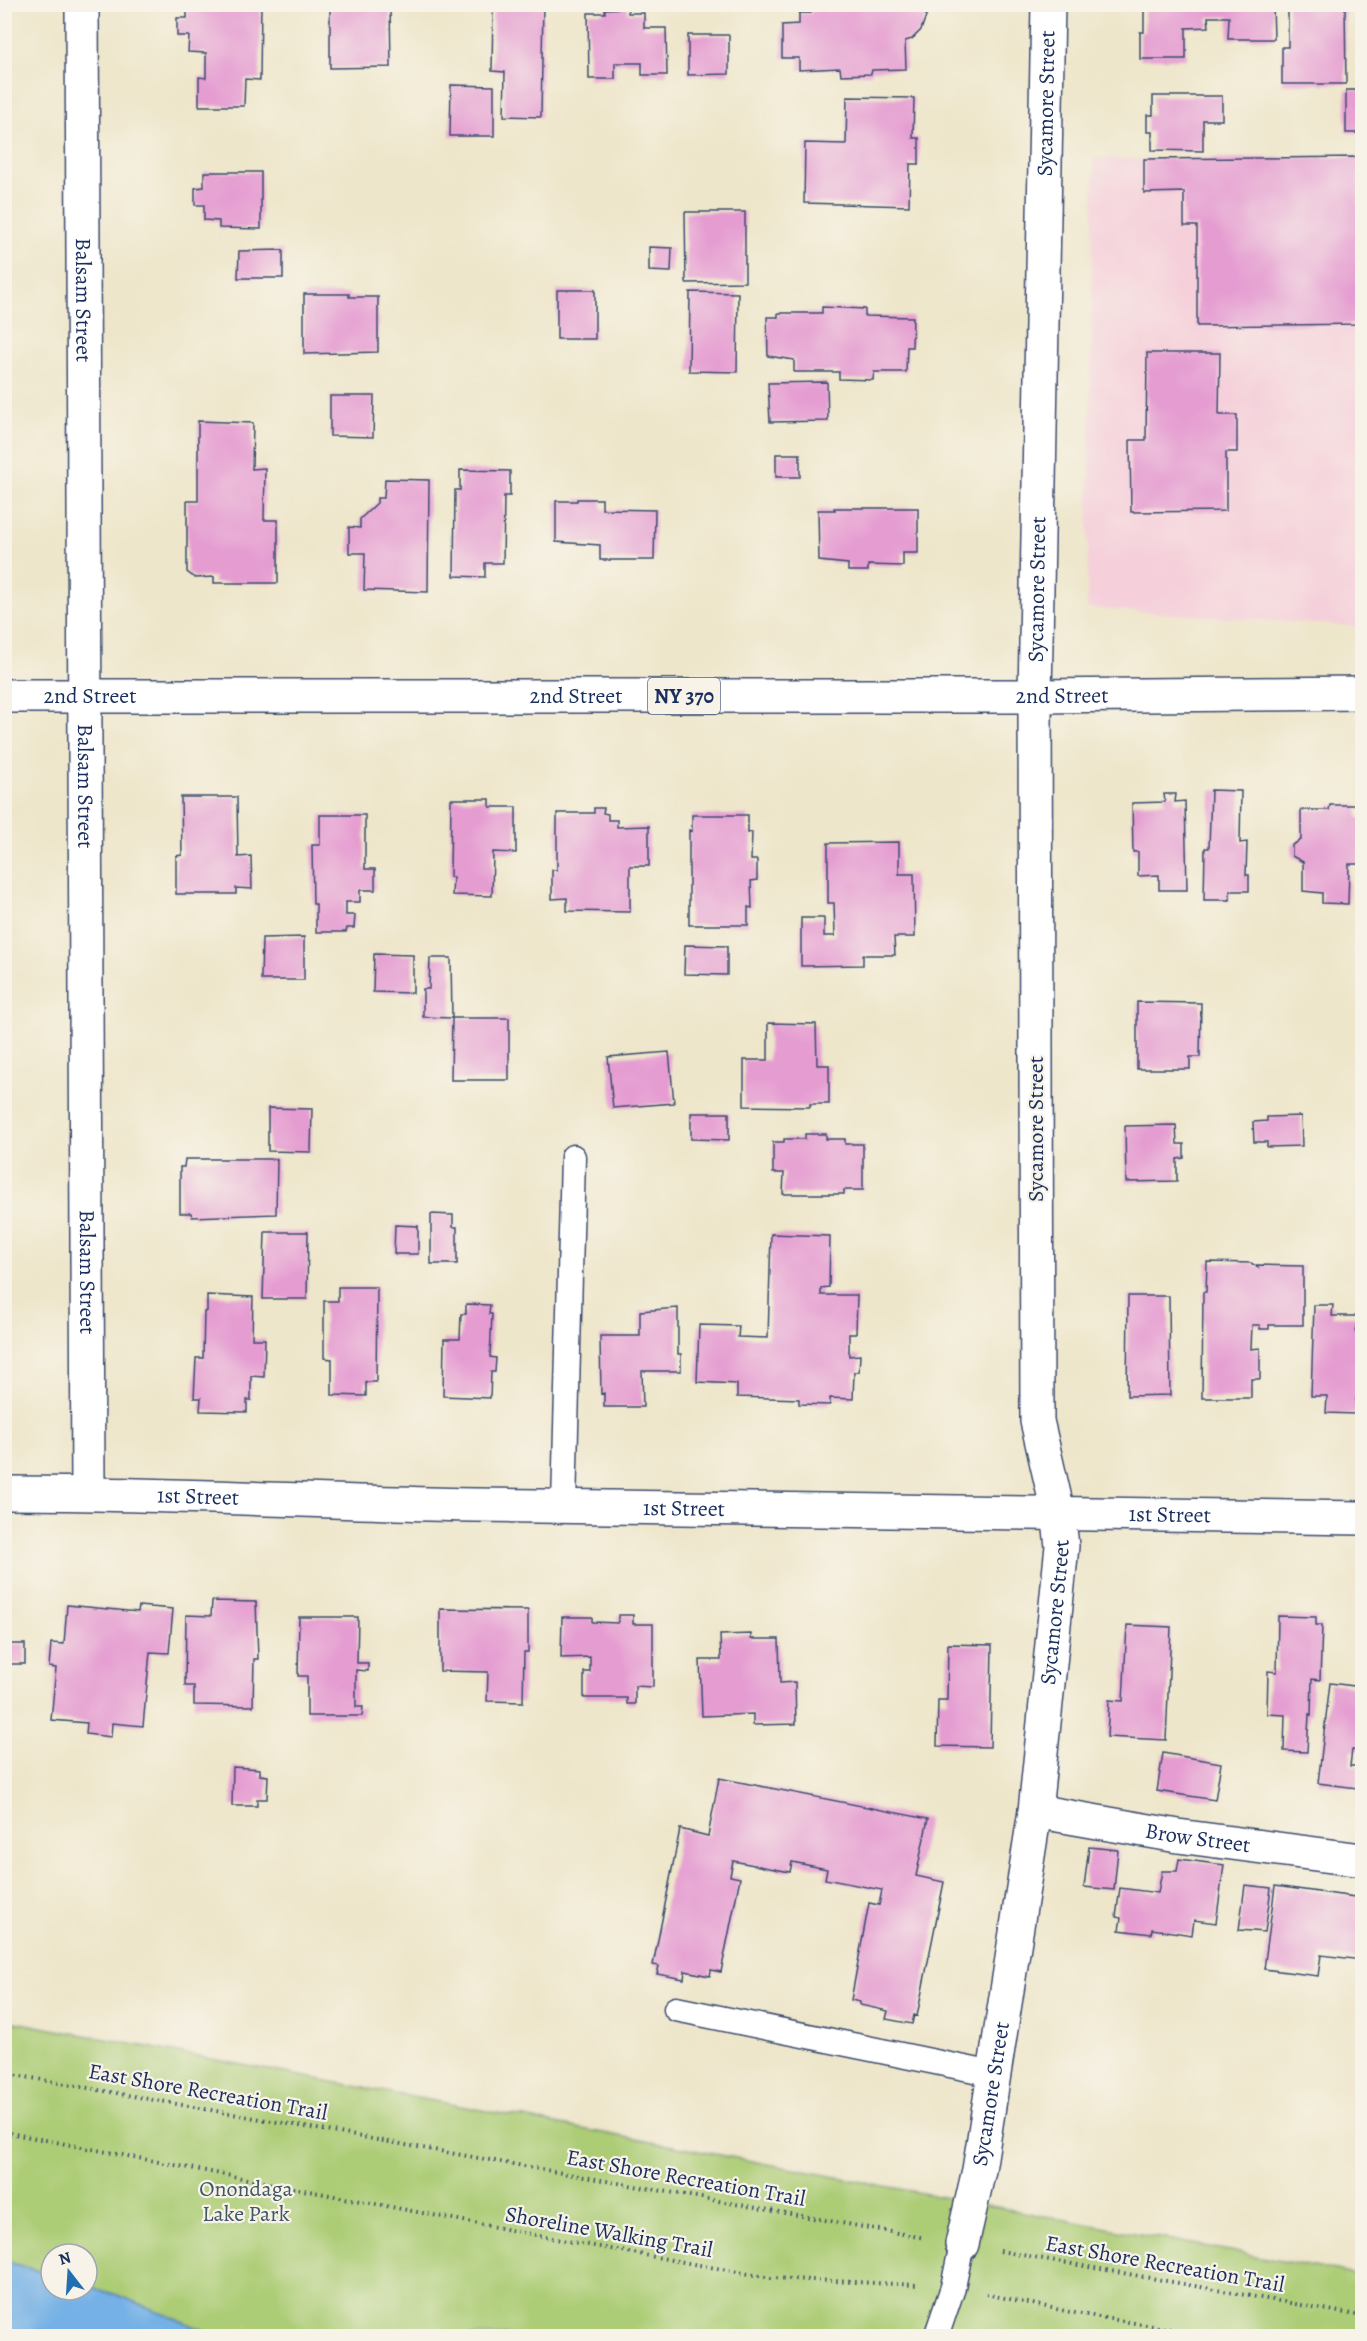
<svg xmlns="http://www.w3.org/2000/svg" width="1367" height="2341" viewBox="0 0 1367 2341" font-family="Alegreya,serif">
<rect width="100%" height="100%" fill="#f7f3e8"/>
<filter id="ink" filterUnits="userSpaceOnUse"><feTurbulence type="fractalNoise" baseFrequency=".0167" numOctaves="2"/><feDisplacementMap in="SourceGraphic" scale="12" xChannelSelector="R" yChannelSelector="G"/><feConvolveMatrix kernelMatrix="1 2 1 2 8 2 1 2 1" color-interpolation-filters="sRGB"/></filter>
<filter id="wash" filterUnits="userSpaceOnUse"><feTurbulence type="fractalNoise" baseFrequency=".008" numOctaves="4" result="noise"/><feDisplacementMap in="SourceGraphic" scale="24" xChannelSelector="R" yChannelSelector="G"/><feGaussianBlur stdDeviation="1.35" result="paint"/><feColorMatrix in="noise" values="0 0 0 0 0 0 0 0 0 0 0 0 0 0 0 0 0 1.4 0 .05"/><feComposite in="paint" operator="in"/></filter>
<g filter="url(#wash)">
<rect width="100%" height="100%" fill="#eee6ca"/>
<!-- built -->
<path fill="#f5cfda" d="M1094,158L1362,167V627L1087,608Z"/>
<!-- green -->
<path fill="#accc74" stroke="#647e69" stroke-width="1.5" d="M4,2020L1362,2276V2336H211L203,2330L120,2296L87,2286V2254H51V2275L5,2261Z"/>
<!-- water -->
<path fill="#74b1e6" stroke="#4870a2" stroke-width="1.5" d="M5,2261L51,2275V2290H87V2286L120,2296L203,2330L211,2336H5Z"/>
<g id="blocks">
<!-- building -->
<path fill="#e59dd1" d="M187,4L261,5L260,80L245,79L244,106H199V77L206,78V53L188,52L189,36H177V18H187Z
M330,4H390L391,67L330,68Z
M543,4L541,117L504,116L505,72L492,71L493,5Z
M811,4H926V16L921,30L912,39L905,41L906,69L872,70L871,74L841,75L840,68L799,70V58H782V25L799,24V13H811Z
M1144,4H1273L1274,39H1228L1229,17H1208L1209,27L1186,28V59H1140V32H1144Z
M1288,4H1345L1346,84H1282V47H1288Z
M628,8V13H644V28H666L667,75H642V63H615V79H589L588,13H605V9Z
M688,35H729V74L688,75Z
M451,85L494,86V136H450Z
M1346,90H1362V133H1346Z
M1153,96H1222V120H1203V151L1152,150V132H1147V115H1153Z
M847,97L914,98L913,138H919V164H910L909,206L804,203L805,143L846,144Z
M1359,157L1360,324L1197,326V226H1184V192L1144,193V159Z
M204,172H261V229L219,228V221L204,220V205H195V188L204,187Z
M685,212H745V282L686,283Z
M649,247L672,248L671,272L649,271Z
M283,250V278H238L239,251Z
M557,290H595V339H557Z
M690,292L738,293L737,372L689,371Z
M304,294H349V297H378V352L304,354Z
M822,307L865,309V316L913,317L912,347H907L906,372H874L873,380L839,379V372H794V360L768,356L767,317H778V313H822Z
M1147,353H1220L1219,415H1237V452H1226V511L1131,512L1130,440H1146Z
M827,382L828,421L770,422L768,383Z
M330,396H374L373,437L330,436Z
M198,421L253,423L252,469L265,468L264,520H278V583H214V577L195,578L187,572V501H198Z
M776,454H800V477H776Z
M460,470L510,471V496H504L503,563H485V577L454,576L455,490H460Z
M385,479L429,480L428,592L364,590L365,553H349V527L360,528V519L377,503V498H384Z
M577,499H602V509L655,510L654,560H600V545L556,542V501H577Z
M834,508H918V553H903V566L868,565V571H848V564L819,561L818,510H835Z
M1211,790L1241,791L1240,843L1247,842L1246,875H1249V891H1230V900H1204L1205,848H1209Z
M1164,794H1176L1175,802L1185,801L1187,890H1159V875L1138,876V852H1133L1132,803L1165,802Z
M181,797H237L238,857L251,856L252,889L236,888V894H176V856L182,855Z
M451,799H490V807H516V853L493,852L492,896L452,895L453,877H450Z
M1330,805H1358V818H1362V864H1349L1348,904L1322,903V893L1303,891V862L1292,856V845L1301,840V810H1329Z
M594,808H604L603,813L608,814V820H617V827L649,826V866H630V912L567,911V898L552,899V870H557V813H594Z
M320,815H365V869H375V890H360V902H346V915H355L354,928H347L346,932H316V904H313L312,845H320Z
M692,815H748V833L752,832L751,860H757V880L751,881L752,908L748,907V925H689V830L692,831Z
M899,842V874H914L915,937H894L895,955H863V965L801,966V918H824V936H835L834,903H828V843Z
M304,937V980H261L262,938Z
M685,945L727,946V975L684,974Z
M374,954L413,955V993L373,992Z
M430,958H451L452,1018L423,1017V989H429Z
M1137,1002L1201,1003L1200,1057H1190V1069H1137Z
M452,1018H509V1080H451Z
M768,1023L816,1024L817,1065H829V1104H810V1107L744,1106V1060H768Z
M669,1052L674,1103L613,1108L608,1057Z
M268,1108L312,1109L311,1152L268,1151Z
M691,1113H729V1140L691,1139Z
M1301,1116L1302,1146L1267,1147V1142H1254L1253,1122L1267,1121V1117Z
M1176,1125L1177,1144H1184V1158L1177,1159V1181L1126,1182L1125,1126Z
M805,1134H826V1139H845V1144H863V1190H844V1194H783L784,1173H773V1142H784V1139H805Z
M185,1159H277L276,1214L192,1217L191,1213H180V1167H184Z
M431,1214L453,1215V1227H457V1264H431Z
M395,1225L418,1226V1254H394Z
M265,1232H308L307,1299H263Z
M771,1234L830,1236L829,1287L821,1288V1295H857L856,1334H849V1356L860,1355L859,1372H854L853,1399L830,1398V1405L799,1404V1399L737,1397V1384L697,1382L699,1325L739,1326L738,1337L768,1338Z
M1207,1262L1251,1263L1258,1267L1257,1265L1303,1266V1325H1269V1329H1260V1325H1252L1251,1349L1260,1348V1379H1251V1398H1202L1203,1292H1206Z
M338,1287H377L376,1382H366V1396L332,1395V1359L324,1358V1301H338Z
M207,1295L253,1297L252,1339H265L264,1377L251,1376V1400H247V1412L200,1411L201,1398H194L196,1358H203L204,1312L207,1311Z
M1128,1296H1169L1170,1395L1127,1396Z
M466,1304L490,1305L489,1314H492L490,1357L496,1358L495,1372H491L490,1398L443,1396L444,1339H460L461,1314H466Z
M1314,1305H1333L1332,1316H1357L1356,1334H1362V1398H1356V1414L1326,1413L1327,1396H1311Z
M678,1308V1354H681V1371H642L643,1407H604V1393L601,1394L600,1336H640V1311Z
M212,1601L256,1602L258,1659H254L253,1706L194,1705V1686H185L186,1615L211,1616Z
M4,1604H9L8,1644H25V1664H7V1717H4Z
M67,1605L138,1612L139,1606L173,1609L169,1653L150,1652L143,1726L112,1723L111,1737L86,1734L87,1723L51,1720L56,1668L49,1667L51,1643L64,1644Z
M440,1609L528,1610V1652H524L523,1702L487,1701L488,1672L440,1671Z
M618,1615H633V1624H653V1687L635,1686V1704H627V1698H584V1672H590V1657L561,1658L562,1617H592V1622L618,1623Z
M1278,1616L1316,1617V1625H1322L1320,1680L1312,1679L1311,1715L1309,1714L1307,1752L1284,1751L1285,1715L1267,1714L1268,1671L1277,1672Z
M299,1617H358L357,1663H368V1671L356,1670V1707H363L362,1716H307V1676H298Z
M1127,1625L1171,1627L1166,1740L1107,1737L1109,1700L1123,1701Z
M751,1634V1639H779L780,1683L795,1682L796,1724L753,1725V1714L702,1716L700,1660H721L720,1635Z
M948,1644L992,1645L990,1747L937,1746L938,1700H947Z
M1330,1683L1362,1687V1751L1352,1750L1350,1766H1359L1357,1788L1318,1783Z
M1163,1753L1221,1763L1215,1800L1157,1791Z
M233,1767L260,1769V1775L268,1776L267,1799H257V1806H232Z
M719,1778L928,1819L916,1876L944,1882L917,2016L914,2015L912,2024L886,2019L888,2011L860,2005V2002L851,2000L869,1903L879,1905L882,1890L825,1879L827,1869L792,1862L790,1872L733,1861L730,1876L740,1878L721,1972L711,1970L710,1976L685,1971L684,1979L657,1974L659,1966L653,1965L680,1829L708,1836Z
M1089,1847L1118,1850L1114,1890L1084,1887Z
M1179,1859L1224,1865L1216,1923L1194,1920L1192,1935L1152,1929L1151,1934L1119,1930L1121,1918L1116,1917L1120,1888L1158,1893L1162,1871H1177Z
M1245,1885L1271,1888L1265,1932L1239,1930Z
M1275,1886L1362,1898V1960L1321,1955L1318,1976L1264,1969Z"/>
</g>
</g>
<g filter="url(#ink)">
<use href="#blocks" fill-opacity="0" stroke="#3b4a6e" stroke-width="1.5"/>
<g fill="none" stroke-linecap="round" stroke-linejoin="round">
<!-- lane casing -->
<g stroke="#3b4a6e" stroke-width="27">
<path id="lane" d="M564,1506L573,1157
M676,2009L994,2074
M937,2334L953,2287L962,2244"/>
</g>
<!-- street casing -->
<g stroke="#3b4a6e" stroke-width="36">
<g id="street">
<path id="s1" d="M82,4L88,1493"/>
<path id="s2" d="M4,1493C162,1493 318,1502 475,1505C771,1511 1067,1512 1362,1518"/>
<path id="s3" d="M1035,1811L1178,1836L1362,1860"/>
<path id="s4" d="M962,2244L979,2170L1035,1811L1062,1546L1058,1512L1037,1421L1035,696L1048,4"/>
</g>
</g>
<!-- primary casing -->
<g stroke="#3b4a6e" stroke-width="36">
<g id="primary">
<path id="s5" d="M4,696H1035L1362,693"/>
</g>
</g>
<!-- path -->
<path stroke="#3b4a6e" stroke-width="4" stroke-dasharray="1.5 4.5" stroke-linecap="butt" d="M4,2073L925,2238
M4,2132L567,2241L771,2278L917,2285
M1000,2251L1362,2316
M986,2294L1070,2312L1212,2336"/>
<!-- lane -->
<use href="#lane" stroke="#fff" stroke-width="24"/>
<!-- street -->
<use href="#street" stroke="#fff" stroke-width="33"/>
<!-- primary -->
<use href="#primary" stroke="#fff" stroke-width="33"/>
</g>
</g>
<g text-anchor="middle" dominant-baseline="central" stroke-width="4.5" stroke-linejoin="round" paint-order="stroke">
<!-- shield labels -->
<rect fill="#f7f3e8" stroke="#5d6a87" stroke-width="1.5" x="648" y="678" width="72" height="36" rx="4.5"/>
<g font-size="21" font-weight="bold" fill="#1b2f5e">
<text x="684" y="696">NY 370</text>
</g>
<!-- street labels -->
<g font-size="22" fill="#1b2f5e" stroke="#f7f3e8">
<text stroke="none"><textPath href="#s4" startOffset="2151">Sycamore Street</textPath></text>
<text stroke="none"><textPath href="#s1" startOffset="296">Balsam Street</textPath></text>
<text stroke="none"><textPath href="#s4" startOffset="1665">Sycamore Street</textPath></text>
<text stroke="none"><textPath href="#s5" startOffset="86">2nd Street</textPath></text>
<text stroke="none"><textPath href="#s5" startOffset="572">2nd Street</textPath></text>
<text stroke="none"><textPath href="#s5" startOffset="1058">2nd Street</textPath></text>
<text stroke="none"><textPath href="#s1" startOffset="782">Balsam Street</textPath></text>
<text transform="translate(1036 1129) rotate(-90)">Sycamore Street</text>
<text stroke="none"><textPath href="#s1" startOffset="1268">Balsam Street</textPath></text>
<text stroke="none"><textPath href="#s2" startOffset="194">1st Street</textPath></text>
<text stroke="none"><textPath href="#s2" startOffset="680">1st Street</textPath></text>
<text stroke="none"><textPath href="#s2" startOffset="1166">1st Street</textPath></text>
<text stroke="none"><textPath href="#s4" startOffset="639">Sycamore Street</textPath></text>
<text stroke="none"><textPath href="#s3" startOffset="165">Brow Street</textPath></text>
<text transform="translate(208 2092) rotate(10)">East Shore Recreation Trail</text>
<text stroke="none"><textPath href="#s4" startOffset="153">Sycamore Street</textPath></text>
<text transform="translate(686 2178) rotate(10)">East Shore Recreation Trail</text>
<text transform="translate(609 2232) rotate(10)">Shoreline Walking Trail</text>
<text transform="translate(1165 2264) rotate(10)">East Shore Recreation Trail</text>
</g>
<!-- park labels -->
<g font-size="22" fill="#3f5664" stroke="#f7f3e8">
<text x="246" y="2189">Onondaga<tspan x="246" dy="25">Lake Park</tspan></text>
</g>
</g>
<!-- margin -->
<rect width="1367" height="2341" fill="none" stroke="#f7f3e8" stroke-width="24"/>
<!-- north arrow -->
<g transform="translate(69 2272) rotate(343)"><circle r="28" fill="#f7f3e8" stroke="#9fa5b1" stroke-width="1.5"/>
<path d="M0-4.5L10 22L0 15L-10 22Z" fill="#1f6fb2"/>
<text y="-9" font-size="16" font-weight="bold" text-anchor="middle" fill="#1b2f5e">N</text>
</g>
</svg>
